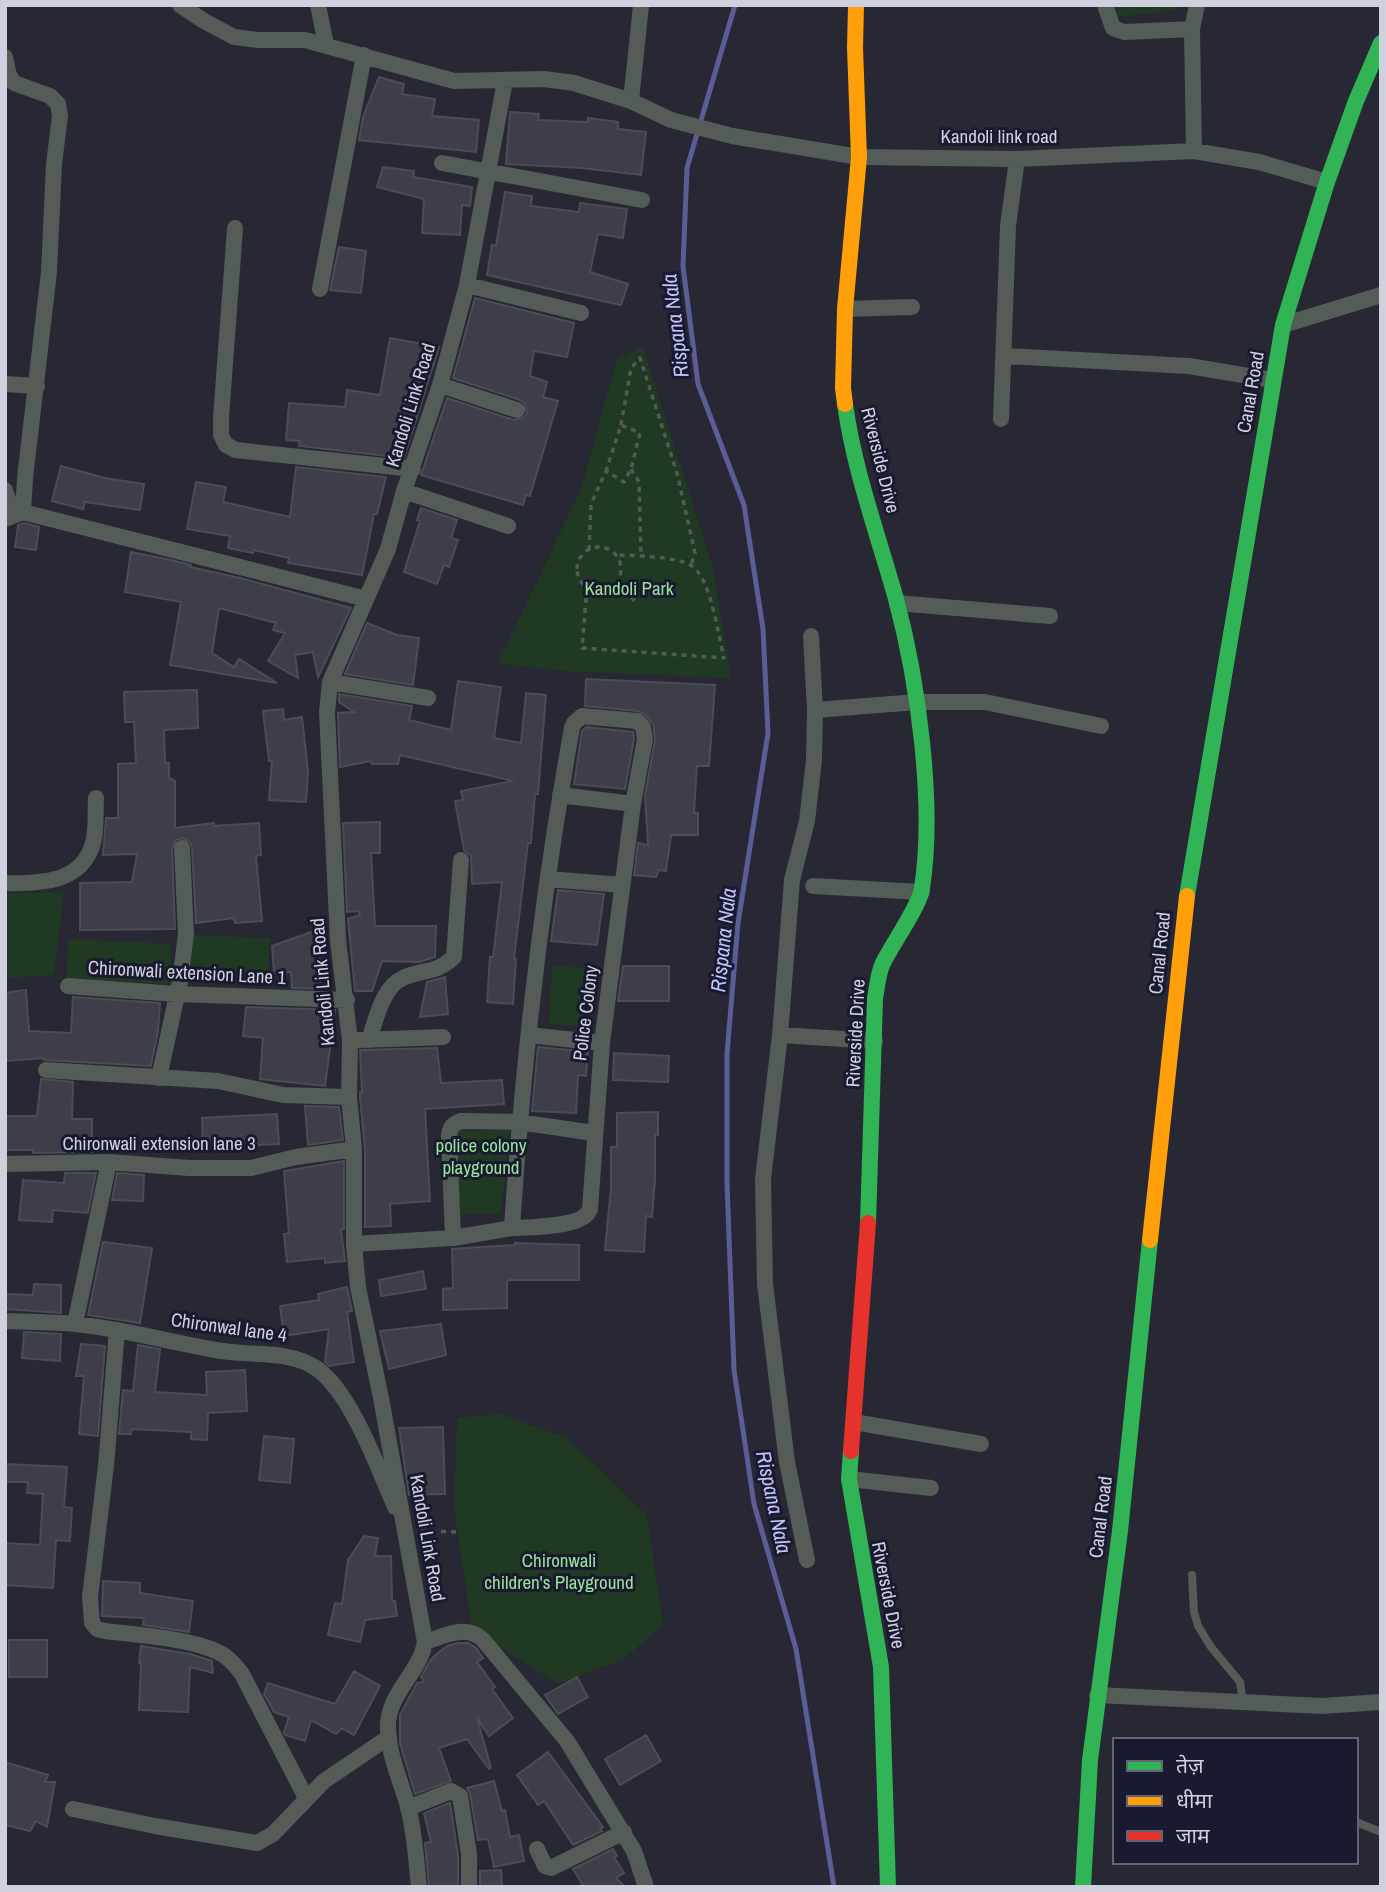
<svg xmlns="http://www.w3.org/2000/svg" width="1386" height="1892" viewBox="0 0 1386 1892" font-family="'Archivo Narrow','Noto Sans Devanagari',sans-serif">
<rect width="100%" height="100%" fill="#272834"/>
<!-- green -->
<path fill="#203922" d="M1116,5H1178V10L1116,17Z
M643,347L713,568L731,678L563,671L498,663L581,489L617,359Z
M64,892L54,975L5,978V893Z
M191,935L270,938L268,986L189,983Z
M69,939L171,944L170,984L66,979Z
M552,966L594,968L590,1027L549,1024Z
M454,1131H509L501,1213L460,1215Z
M500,1414L567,1438L647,1515L663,1624L624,1659L558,1684L472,1629L454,1508L457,1418Z"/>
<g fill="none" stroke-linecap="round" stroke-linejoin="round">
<!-- stream -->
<path stroke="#5b5e96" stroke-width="5" d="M735,5L687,168L683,266L698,384L744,505L763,629L768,733L738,923L727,1054V1183L734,1370L754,1504L796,1649L834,1887"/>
</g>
<!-- building -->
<path fill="#3d3e48" stroke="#4b4c57" stroke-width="2" d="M379,77L404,84L402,94L435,99L432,116L479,120L476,152L359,140L363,117Z
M510,112L539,114L538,120L588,122V118L618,122V129L646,132L641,175L582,168L506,164Z
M383,167L414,171L413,177L472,187L470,206L462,205L460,235L422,233L424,199L377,187Z
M505,192L532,196L531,206L579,212L580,203L627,209L623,238L598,234L590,272L628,284L621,305L487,275L492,245L496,246Z
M339,247L366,251L361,293L330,290Z
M475,298L574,323L567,357L534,351L530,376L547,382L543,397L558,401L530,496L526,495L523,505L421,475L447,398L514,420L523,418L527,413L525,404L520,400L453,378Z
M390,338L439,347L404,458L299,446L300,441L286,440L289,403L345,407L347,390L380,395Z
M61,466L105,478L144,484L140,510L85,502L83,509L52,501Z
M296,467L386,477L377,514H374L362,575L288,563L289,558L254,550L253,553L228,548L230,536L187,529L196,482L226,487L223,502L290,517Z
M421,508L457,520L451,538L458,540L449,567L444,565L437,584L404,572L420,521L417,520Z
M24,523L39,527L36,550L15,547L18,525Z
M131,552L171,560L191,565L190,567L240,578L351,608L318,677L313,652L295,655L298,678L268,661L285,633L273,630L276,623L219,608L212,653L234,667L239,659L277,683L170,665L181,602L125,592Z
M367,623L397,635L419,638L413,685L345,674Z
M586,679L715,685L709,766H697L694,813H698V835H671L666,871L659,870L656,877L634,875L638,843L648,845L645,795L655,740L653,724L644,714L638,711L585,706Z
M458,681L501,687L494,738L521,743L526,693L546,695L538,794H535L531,843H528L514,959H516L513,1004L487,1002L490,957H493L502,882L472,884L471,856L464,850L455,801L463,800L461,791L513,781L400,755L398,764H372L371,761L340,767L338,713L354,712L339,702V694L412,706L409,720L451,730Z
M197,690L198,728L164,730L165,763H169V778L175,781V828L214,823V826L259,823L261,855L256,856L262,921L235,923L234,918L196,923L192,848L190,842L182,838L176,840L172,848L175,929L80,930V883L132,882L137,854L103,855L106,818H118V764L136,763L134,722H125L124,692Z
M283,709L284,720L302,717L308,772L306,802L269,800L272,761H269L263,711Z
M586,727L633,732L634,739L625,789L574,784L582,731Z
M380,822V853H371L375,926H436L435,957L419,962L382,961L372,991H355L348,919L360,915L359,911L347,912L343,823Z
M558,890L604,894L597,945L551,941Z
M317,930L321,989L292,988L291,972L274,974L272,946Z
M623,966H669V1001H618Z
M445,977L448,1014L420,1017L427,982Z
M26,990L29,1031L71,1033L73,997L160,1003L158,1031L151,1066L44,1060V1058L5,1061V996L10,992Z
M246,1007L335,1010L325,1086L260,1079L263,1038L243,1036Z
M538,1047L588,1052L586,1076L578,1075L576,1113L532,1111Z
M437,1048L441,1083L502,1080L504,1104L425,1109L430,1201L390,1204L391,1226L365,1227V1149L360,1097V1092H362L360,1050Z
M614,1053L669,1056L668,1082L613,1080Z
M41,1079L73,1082L72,1119H92V1152L33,1153V1150H5V1116H37Z
M305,1106L339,1107L343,1140L308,1145Z
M658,1112V1135H655V1180L652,1217L646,1216L644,1252L605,1250L611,1187V1147H617V1113Z
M277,1114L279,1144L203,1148L202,1118Z
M344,1161V1229H341L345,1261L325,1263V1258L287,1262L284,1234L289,1233L284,1171Z
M65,1173H96L88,1213L53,1210L52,1222L19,1220L23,1180L64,1183Z
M117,1173L144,1175L143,1201L112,1200Z
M103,1242L152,1248L140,1323L88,1315Z
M515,1243L579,1245V1280H509L507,1282V1308L443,1310V1289L453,1288L452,1249L515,1245Z
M423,1271L426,1289L381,1296L379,1280Z
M34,1284L61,1285V1313L5,1309V1294L33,1295Z
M347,1287L352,1311L347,1312L354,1362L329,1366L325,1362L329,1329L284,1336L280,1306L319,1300L318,1294Z
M441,1324L446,1355L389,1369L380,1331Z
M24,1332L61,1334L60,1361L22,1358Z
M81,1344L105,1346L98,1436L79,1434L84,1376H76Z
M138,1345L160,1349L155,1392L207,1395L206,1372L245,1370L247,1411L208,1413L207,1440L191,1439V1432L132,1429L131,1434H119L123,1390L133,1391Z
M443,1427L445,1494L409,1495L399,1428Z
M264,1436L294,1439L290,1483L259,1480Z
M5,1464L67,1467L64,1507L72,1508L70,1541L56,1540L53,1588L5,1585V1543L40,1545L43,1494L27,1493L28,1482H5Z
M364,1536L378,1538L375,1556H391L392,1601H395L397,1616L365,1620L360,1642L328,1635L335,1603L342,1604L348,1560Z
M103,1581L140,1583V1593L193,1601L189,1632L143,1625L144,1618L102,1616Z
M9,1640H47V1677H9Z
M458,1643H468L476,1648L483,1658L477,1662L495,1687L492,1689L513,1718L489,1736L477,1718L491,1768L489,1769L467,1739L439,1748L451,1781L415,1794L400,1743V1715L417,1683L424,1682L421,1677L431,1659L447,1646Z
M141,1646L190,1654L212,1661L213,1673L190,1667L188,1712L139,1710L141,1663H139Z
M354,1671L380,1686L354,1735L342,1728L336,1734L311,1720L305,1741L285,1735L284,1732L289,1717L274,1712L264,1694L268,1683L335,1704Z
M577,1677L588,1697L558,1714L545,1695Z
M646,1735L661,1761L620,1785L605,1759Z
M548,1752L603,1827L600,1829L602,1831L573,1845L544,1801L538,1805L517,1775Z
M5,1762L48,1775L45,1782H55L47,1827L36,1821L30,1831L5,1825Z
M494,1781L502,1811L505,1810L510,1837L519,1835L524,1861L494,1867L488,1839L478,1840L470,1794L467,1788Z
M450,1803L458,1855V1887H429L425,1843L431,1842L424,1813Z
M613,1849L617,1856L614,1857L624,1873L616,1878L625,1887H584L573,1869Z
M501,1870L502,1887H480V1871Z"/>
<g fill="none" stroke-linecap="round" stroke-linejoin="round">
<!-- path -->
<path stroke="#535958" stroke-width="3.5" stroke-dasharray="5 5" stroke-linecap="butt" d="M621,425L631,368L640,358L677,473L695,553L691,565
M631,469L639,482L641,555
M577 569a22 22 0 1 1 44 0a22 22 0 1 1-44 0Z
M589,550L591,504L606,471L624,482L631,469L640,433L621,425L606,471
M617,583L636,602
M587,588L582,648L724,658C718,635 711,579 692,566C680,557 632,555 616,555
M421,1531L457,1532"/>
<!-- lane -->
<path stroke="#535c56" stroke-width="8" d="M1192,1575L1194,1612L1198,1626L1211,1647L1240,1682L1243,1702
M1356,1822L1381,1832"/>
<!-- street -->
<path stroke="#535c56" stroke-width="16" d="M180,5L204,21L234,37L258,40H305L454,81L544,79L574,83L631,101L671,120L732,136L859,157L1017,159L1194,151L1259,162L1327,182
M318,5L326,45
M1105,5L1113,28L1124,32L1192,29
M5,57L9,75L14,83L50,96L58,104L60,116L54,164L49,272L25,478L23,512
M631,101L641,5
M1194,151L1192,29L1197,5
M442,163L642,200
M235,228L221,418V435L226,445L236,450L413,469
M467,285L581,313
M320,289L364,55
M845,309L912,307
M1283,325L1381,295
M1005,356L1189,366L1273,380
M5,384L37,386
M440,385L517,410
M1001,419L1008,226L1017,159
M5,490L13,515
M404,491L508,526
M5,519L23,512L366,599
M897,603L1050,616
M811,636L815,710L917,702H985L1101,726
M330,682L428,698
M560,795L633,804
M548,879L622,885
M5,883C40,884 82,883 93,843C97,829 95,812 96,798
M813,886L922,892
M68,986L176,994L347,1000
M529,1035L602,1043
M780,1035L875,1041
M359,1040L443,1037
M369,1040C376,1020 382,987 403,978C423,969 436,974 454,957L461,860
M46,1070L218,1081L283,1095L349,1097
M159,1078L180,981L186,934L182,848
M5,1164L109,1162L189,1168H251L296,1157L354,1149
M453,1238L449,1135C450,1127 453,1124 461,1121L519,1122L594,1133
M354,1244L453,1238L512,1228C523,1061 542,893 572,728L574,723L582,716L637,721L643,727L645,739L633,804L602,1043L590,1209C584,1228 530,1227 512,1228
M5,1321C28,1322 52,1322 75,1324C125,1329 173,1343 222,1351C253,1356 289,1350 316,1368C351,1392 378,1468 395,1507
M75,1324L109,1162
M117,1330L106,1466L90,1597L92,1623L97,1629L105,1631C137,1635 189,1638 218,1652C228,1656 236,1666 242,1674L306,1798
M854,1422L981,1444
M849,1479L931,1488
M807,1560L787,1462L765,1284L763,1179L780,1035L792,880L807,821L814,760L815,710
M425,1642C446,1636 467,1623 484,1641L567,1741L634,1851L646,1887
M1097,1695L1322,1706L1381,1702
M408,1808L451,1791L460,1796L469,1854V1887
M73,1809L155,1826L257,1843L273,1834L324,1781L389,1737
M537,1849L545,1866L551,1868L624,1832
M419,1887C416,1860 415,1834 408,1807C401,1781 387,1752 388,1724C389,1693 420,1672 425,1642L381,1398L358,1287L354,1244V1149L349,1097L350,1041L338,940L327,712L330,682L388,549L404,491L440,385L467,285L505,81"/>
<!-- fast -->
<path stroke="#30b455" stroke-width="16" d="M845,404C854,470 878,535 896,599C918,681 935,804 922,888C920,906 892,944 883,963C878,973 877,987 875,999L868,1223
M1187,896L1283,325L1327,182L1356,101L1381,43
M851,1451L849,1479L881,1667L888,1887
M1083,1887L1090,1760L1120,1531L1150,1240"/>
<!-- slow -->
<path stroke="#ff9f0a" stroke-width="16" d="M845,404L843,388L845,309L859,157L855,48L856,5
M1150,1240L1187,896"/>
<!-- jam -->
<path stroke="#e5322d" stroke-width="16" d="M851,1451L868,1223"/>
</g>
<g text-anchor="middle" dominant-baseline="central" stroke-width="6" stroke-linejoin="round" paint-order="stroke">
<!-- street labels -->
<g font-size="19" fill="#cfd1df" stroke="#191a2f">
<text x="999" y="136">Kandoli link road</text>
<text transform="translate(1250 392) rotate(-80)">Canal Road</text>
<text transform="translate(410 405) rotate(-73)">Kandoli Link Road</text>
<text transform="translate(881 460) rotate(76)">Riverside Drive</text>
<text transform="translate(1159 953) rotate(-84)">Canal Road</text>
<text transform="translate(187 972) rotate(3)">Chironwali extension Lane 1</text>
<text transform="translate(322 982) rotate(-95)">Kandoli Link Road</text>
<text transform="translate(585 1013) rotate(-83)">Police Colony</text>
<text transform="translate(855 1033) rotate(-87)">Riverside Drive</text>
<text x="159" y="1143">Chironwali extension lane 3</text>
<text transform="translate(229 1327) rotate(8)">Chironwal lane 4</text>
<text transform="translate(1100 1517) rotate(-83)">Canal Road</text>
<text transform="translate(428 1538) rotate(80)">Kandoli Link Road</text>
<text transform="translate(889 1595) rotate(79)">Riverside Drive</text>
</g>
<!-- park labels -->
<g font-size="19" fill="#9ae398" stroke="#191a2f">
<text x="629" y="588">Kandoli Park</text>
<text x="481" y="1145">police colony<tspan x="481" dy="22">playground</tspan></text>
<text x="559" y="1560">Chironwali<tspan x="559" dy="22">children's Playground</tspan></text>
</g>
<!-- water labels -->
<g font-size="21" font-style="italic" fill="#c0c5fb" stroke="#191a2f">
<text transform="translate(675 326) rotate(-97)">Rispana Nala</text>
<text transform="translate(723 940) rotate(-84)">Rispana Nala</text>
<text transform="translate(774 1502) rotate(78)">Rispana Nala</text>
</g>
</g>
<!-- border -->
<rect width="1386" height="1892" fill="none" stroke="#cfd1df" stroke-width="14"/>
<!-- legend -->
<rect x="1113" y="1738" width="245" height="126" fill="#191a2f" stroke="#626375" stroke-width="2"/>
<rect x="1127" y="1761" width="35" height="10" fill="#30b455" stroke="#626375" stroke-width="2"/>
<text x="1176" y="1773" font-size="21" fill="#cfd1df">तेज़</text>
<rect x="1127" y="1796" width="35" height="10" fill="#ff9f0a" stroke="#626375" stroke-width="2"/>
<text x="1176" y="1808" font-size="21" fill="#cfd1df">धीमा</text>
<rect x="1127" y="1831" width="35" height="10" fill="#e5322d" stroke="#626375" stroke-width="2"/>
<text x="1176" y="1843" font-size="21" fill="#cfd1df">जाम</text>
</svg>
